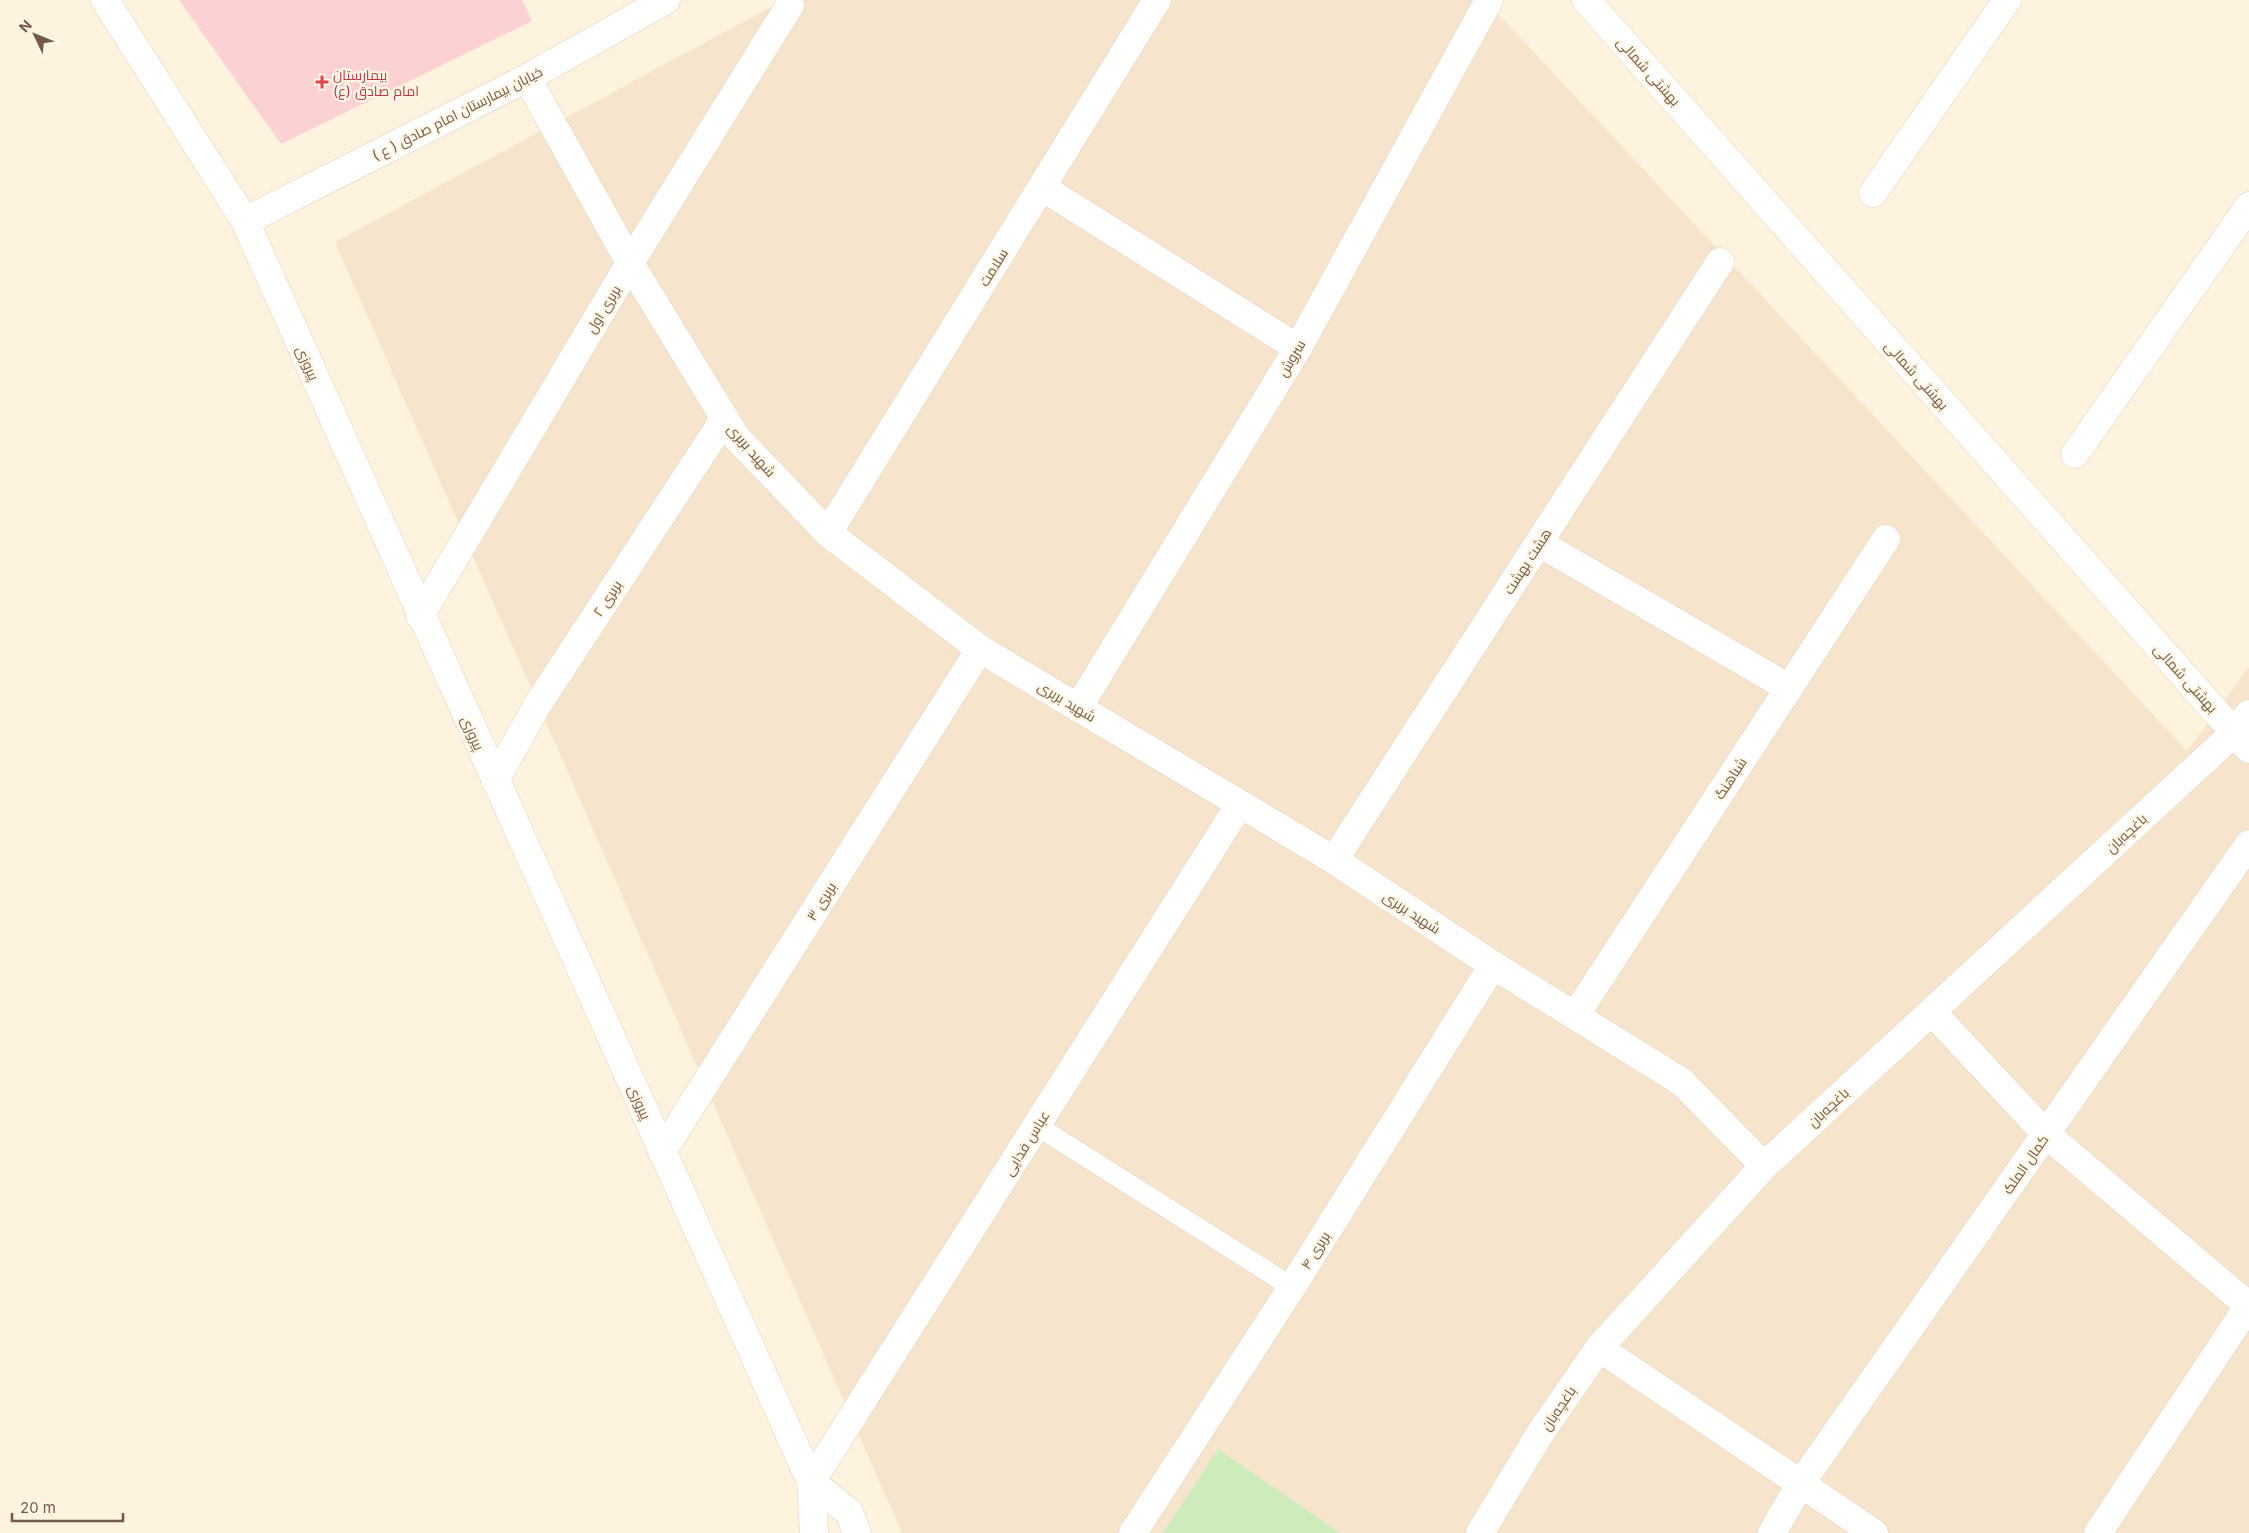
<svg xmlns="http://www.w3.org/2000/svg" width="2249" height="1533" viewBox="0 0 2249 1533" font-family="Inter,Cairo,sans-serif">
<rect width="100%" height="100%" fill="#fef3de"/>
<!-- residential -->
<path fill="#f6e4cc" d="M784,0H1485L2187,751L2249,667V1533H902L335,242Z"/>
<!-- medical -->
<path fill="#fcd1d4" d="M179,0H522L532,21L281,144Z"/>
<!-- green -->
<path fill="#ceebbc" d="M1218,1449L1340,1533H1163Z"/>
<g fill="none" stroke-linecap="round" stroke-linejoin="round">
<!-- service casing -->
<g stroke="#e2ceba" stroke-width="21">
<path id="service" d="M1037,1126L1292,1287"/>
</g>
<!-- minor casing -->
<g stroke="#e2ceba" stroke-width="29">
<path id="minor" d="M527,78L630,263L736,437L828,533L980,649L1334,860L1493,965L1682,1082L1764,1166
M1043,188L1298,348
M1873,193L2007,0
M2075,454L2249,206
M828,533L1157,0
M1539,543L1789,688
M420,616L630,263L790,5
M1078,708L1298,348L1489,0
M2234,733L2249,714
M495,781L538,704L725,418
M1334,860L1720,262
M1932,1012L2046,1134L2249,1306
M1575,1016L1886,539
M662,1152L980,649
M1599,1348L1874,1533
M811,1482L1240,804
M1133,1533L1292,1287L1493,965
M1772,1533L1801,1483L2249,844
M2098,1533L2249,1305"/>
</g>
<!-- tertiary casing -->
<g stroke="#e2ceba" stroke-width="29">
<path id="tertiary" d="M105,0L245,221L811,1482L814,1533
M245,221L527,78L666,0
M811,1482L849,1512L857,1533
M1480,1533L1541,1432L1599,1348L1764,1166L2234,733"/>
</g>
<!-- secondary casing -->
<g stroke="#e9d2b9" stroke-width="29">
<path id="secondary" d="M1586,0L2249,749"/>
</g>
<!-- service -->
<use href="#service" stroke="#fff" stroke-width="20"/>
<!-- minor -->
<use href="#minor" stroke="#fff" stroke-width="28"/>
<!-- tertiary -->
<use href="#tertiary" stroke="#fff" stroke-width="28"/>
<!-- secondary -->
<use href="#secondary" stroke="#fff" stroke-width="28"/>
</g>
<!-- markers -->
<path fill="#e0444e" stroke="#fff6e6" stroke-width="2" d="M319.5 74.5h5v5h5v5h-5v5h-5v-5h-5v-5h5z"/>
<g text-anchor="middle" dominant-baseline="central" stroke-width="4.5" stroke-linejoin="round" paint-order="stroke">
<!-- street labels -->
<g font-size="14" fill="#755845" stroke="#fff6e6">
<text transform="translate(1649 71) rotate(48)">بهشتی شمالی</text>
<text transform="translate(457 113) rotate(-27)">خیابان بیمارستان امام صادق ( ع )</text>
<text transform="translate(993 267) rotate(-58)">سلامت</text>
<text transform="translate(603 309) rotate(-59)">بربری اول</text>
<text transform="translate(1291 358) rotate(-59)">سروش</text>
<text transform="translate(308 363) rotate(66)">پیروزی</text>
<text transform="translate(1917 375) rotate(48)">بهشتی شمالی</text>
<text transform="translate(752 450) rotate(49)">شهید بربری</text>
<text transform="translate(1527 561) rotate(-57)">هشت بهشت</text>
<text transform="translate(607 598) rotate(-57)">بربری ۲</text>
<text transform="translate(2186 678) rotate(48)">بهشتی شمالی</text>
<text transform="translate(1067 701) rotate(31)">شهید بربری</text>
<text transform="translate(473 733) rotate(66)">پیروزی</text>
<text transform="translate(1730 778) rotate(-57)">شباهنگ</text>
<text transform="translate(2126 833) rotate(-43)">باغچه‌بان</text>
<text transform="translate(821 901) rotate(-58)">بربری ۳</text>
<text transform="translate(1412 912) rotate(33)">شهید بربری</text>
<text transform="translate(640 1102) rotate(66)">پیروزی</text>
<text transform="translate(1828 1107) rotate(-43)">باغچه‌بان</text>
<text transform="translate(1026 1143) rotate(-58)">عباس فدایی</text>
<text transform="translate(2025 1164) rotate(-55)">کمال الملک</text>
<text transform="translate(1315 1250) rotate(-58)">بربری ۴</text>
<text transform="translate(1558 1408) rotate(-56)">باغچه‌بان</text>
</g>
<!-- health labels -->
<g font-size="14" fill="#be3a42" stroke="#fff6e6" text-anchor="start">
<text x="333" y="74">بیمارستان<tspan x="333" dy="16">امام صادق (ع)</tspan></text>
</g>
</g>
<!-- north arrow -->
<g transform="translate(35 35) rotate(313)" stroke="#fff6e6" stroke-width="4" paint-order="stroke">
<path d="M0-4L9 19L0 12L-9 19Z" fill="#755845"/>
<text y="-8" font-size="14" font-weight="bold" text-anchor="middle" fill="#755845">N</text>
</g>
<!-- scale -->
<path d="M12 1513v8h111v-8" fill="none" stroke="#755845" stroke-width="2.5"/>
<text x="20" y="1513" font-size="15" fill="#755845" stroke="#fff6e6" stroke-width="4" paint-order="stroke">20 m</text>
</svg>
